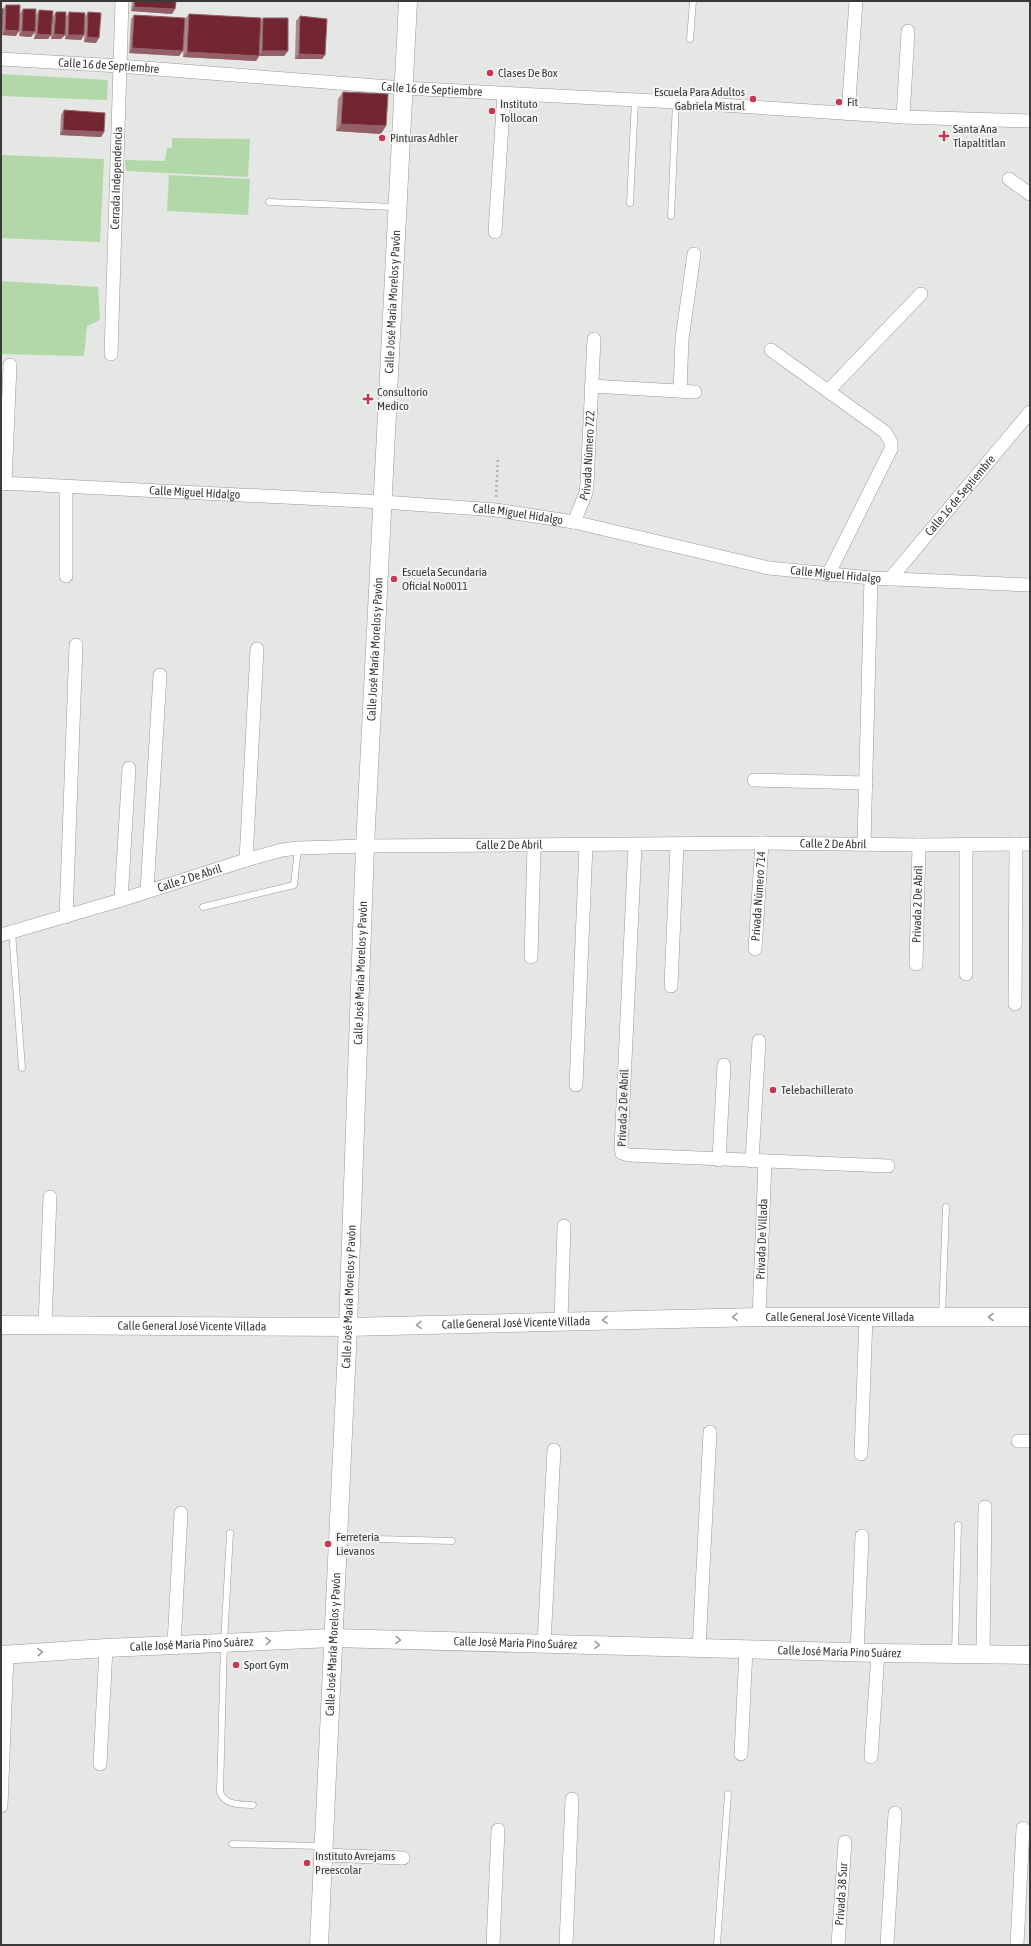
<svg xmlns="http://www.w3.org/2000/svg" width="1031" height="1946" viewBox="0 0 1031 1946" font-family="'Asap Condensed',sans-serif">
<rect width="100%" height="100%" fill="#e5e7e4"/>
<!-- green -->
<path fill="#b2d7a8" d="M1,74L108,80L107,100L1,96Z
M172,138L250,139L248,177L126,171L125,160L165,161L167,148H172Z
M1,155L104,159L100,242L1,238Z
M169,175L250,179L248,215L167,211Z
M1,281L98,287L100,320L87,326L84,356L1,354Z"/>
<g fill="none" stroke-linecap="round" stroke-linejoin="round">
<!-- lane casing -->
<g stroke="#989a97" stroke-width="7">
<path id="lane" d="M690,39L693,1
M269,202L395,207
M630,203L635,100
M671,216L676,102
M203,907L294,885L298,848
M12,931L22,1068
M942,1316L946,1207
M230,1533L224,1643L220,1792C225,1806 240,1804 253,1805
M339,1538L452,1541
M955,1653L958,1525
M232,1844L322,1846
M717,1945L728,1794"/>
</g>
<!-- street casing -->
<g stroke="#989a97" stroke-width="14">
<g id="street">
<path id="s1" d="M1,59L119,66L403,88L676,102L903,117L1030,121"/>
<path d="M848,114L856,1"/>
<path d="M903,117L908,31"/>
<path d="M1009,179L1030,194"/>
<path d="M495,232L504,94"/>
<path d="M771,350L885,432L891,442V449L828,575"/>
<path id="s2" d="M111,354L122,1"/>
<path d="M591,386L695,392"/>
<path d="M829,390L921,294"/>
<path d="M680,391L682,339L694,254"/>
<path id="s3" d="M1,483L383,502L496,510L574,522L769,568L871,578L1030,585"/>
<path d="M5,484L10,365"/>
<path id="s4" d="M574,522L586,493L587,484L594,339"/>
<path d="M66,576V487"/>
<path id="s5" d="M890,579L1030,412"/>
<path d="M754,780L866,783"/>
<path d="M864,844L871,578"/>
<path d="M635,845L621,1148L622,1153L629,1155L888,1166"/>
<path d="M966,845V974"/>
<path d="M246,860L257,649"/>
<path d="M147,891L160,675"/>
<path d="M121,900L129,768"/>
<path d="M66,917L76,645"/>
<path id="s6" d="M1,935L121,900L246,860L282,850L298,848L365,846L762,843L919,845L1030,844"/>
<path id="s7" d="M755,949L762,843"/>
<path d="M531,957L534,846"/>
<path id="s8" d="M916,964L919,845"/>
<path d="M671,986L677,845"/>
<path d="M1015,1004L1016,844"/>
<path d="M576,1085L586,845"/>
<path d="M719,1160L724,1065"/>
<path d="M752,1161L759,1041"/>
<path id="s9" d="M759,1317L765,1161"/>
<path d="M561,1321L564,1226"/>
<path d="M45,1325L50,1197"/>
<path d="M1018,1441H1030"/>
<path d="M861,1454L866,1317"/>
<path d="M544,1644L554,1450"/>
<path d="M174,1645L181,1513"/>
<path d="M699,1648L710,1432"/>
<path d="M857,1653L862,1536"/>
<path d="M983,1655L985,1507"/>
<path d="M741,1754L746,1649"/>
<path d="M871,1757L878,1653"/>
<path d="M100,1764L106,1648"/>
<path d="M1,1806L7,1655"/>
<path d="M323,1855L403,1858"/>
<path d="M493,1945L498,1830"/>
<path d="M566,1945L572,1799"/>
<path id="s10" d="M838,1945L845,1842"/>
<path d="M887,1945L895,1813"/>
<path d="M1017,1945L1023,1828"/>
</g>
</g>
<!-- secondary casing -->
<g stroke="#989a97" stroke-width="19">
<g id="secondary">
<path id="s11" d="M1,1325L348,1327L759,1317H1030"/>
<path id="s12" d="M1,1655L106,1648L333,1638L878,1653L1030,1655"/>
<path id="s13" d="M319,1945L348,1327L365,846L408,1"/>
</g>
</g>
<!-- path -->
<path stroke="#b0b2af" stroke-width="2.5" stroke-dasharray="2 3" stroke-linecap="butt" d="M496,497L498,457"/>
<!-- lane -->
<use href="#lane" stroke="#fff" stroke-width="6"/>
<!-- street -->
<use href="#street" stroke="#fff" stroke-width="13"/>
<!-- secondary -->
<use href="#secondary" stroke="#fff" stroke-width="18"/>
</g>
<!-- wall -->
<path fill="#ac868b" d="M132,1H176L175,9L172,14L131,11Z
M6,5L16,36L2,35V31L1,32V8L3,9Z
M23,9L36,15L39,10L53,16L56,12L66,17L69,12L84,35L81,40L65,39V31V35L61,39H51V35L48,39H34L35,32L31,37L19,36L20,13Z
M88,12L96,43L84,42L85,17Z
M189,14L261,21L263,18L288,51L284,56H259L256,61L183,57L185,19Z
M134,15L183,51L179,56L129,53L131,19Z
M300,16L325,55L322,59H295L296,21Z
M343,92L381,134L336,131L338,99Z
M64,110L104,132L101,137L60,135L61,115Z"/>
<!-- shaded-wall -->
<path fill="#946067" d="M134,7L175,9L172,14L131,11Z
M5,30L19,31L16,36L2,35Z
M22,31L35,32L31,37L19,36Z
M37,34L51,35L48,39H34Z
M54,34L65,35L61,39H51Z
M68,35H84L81,40L65,39Z
M87,37L99,38L96,43L84,42Z
M132,48L183,51L179,56L129,53Z
M262,51H288L284,56H259Z
M187,52L259,56L256,61L183,57Z
M299,54L325,55L322,59H295Z
M341,124L386,126L381,134L336,131Z
M63,130L104,132L101,137L60,135Z"/>
<!-- building -->
<path fill="#722632" stroke="#946067" d="M135,1H176L175,9L134,7Z
M6,5H20L19,31L5,30Z
M1,8L3,9L2,31L1,30Z
M23,9H36L35,32L22,31Z
M39,10L53,11L51,35L37,34Z
M56,12H66L65,35L54,34Z
M69,12L85,13L84,35H68Z
M88,12L101,13L99,38L87,37Z
M189,14L261,18L259,56L187,52Z
M134,15L185,18L183,51L132,48Z
M300,16L327,19L325,55L299,54Z
M263,18H288V51H262Z
M343,92L388,94L386,126L341,124Z
M64,110L105,113L104,132L63,130Z"/>
<!-- one-way arrows -->
<defs><path id="oneway-chevron" d="M-2-3.5L2.5 0L-2 3.5" fill="none" stroke-width="1.6" stroke-linecap="round" stroke-linejoin="round"/></defs>
<g stroke="#9c9d9c">
<use href="#oneway-chevron" transform="translate(735 1317) rotate(179)"/>
<use href="#oneway-chevron" transform="translate(991 1317) rotate(180)"/>
<use href="#oneway-chevron" transform="translate(605 1320) rotate(179)"/>
<use href="#oneway-chevron" transform="translate(419 1325) rotate(178)"/>
<use href="#oneway-chevron" transform="translate(398 1640) rotate(2)"/>
<use href="#oneway-chevron" transform="translate(268 1641) rotate(-3)"/>
<use href="#oneway-chevron" transform="translate(597 1645) rotate(2)"/>
<use href="#oneway-chevron" transform="translate(40 1652) rotate(-4)"/>
</g>
<!-- markers -->
<g fill="#c73652" stroke="#f2f5f1" stroke-width="1.5">
<circle cx="490" cy="73" r="4"/>
<circle cx="753" cy="99" r="4"/>
<circle cx="839" cy="102" r="4"/>
<circle cx="492" cy="111" r="4"/>
<path d="M942 130h4v4h4v4h-4v4h-4v-4h-4v-4h4z"/>
<circle cx="382" cy="138" r="4"/>
<path d="M366 393h4v4h4v4h-4v4h-4v-4h-4v-4h4z"/>
<circle cx="394" cy="579" r="4"/>
<circle cx="773" cy="1090" r="4"/>
<circle cx="328" cy="1544" r="4"/>
<circle cx="236" cy="1665" r="4"/>
<circle cx="307" cy="1863" r="4"/>
</g>
<g text-anchor="middle" dominant-baseline="central" stroke-width="4" stroke-linejoin="round" paint-order="stroke">
<!-- street labels -->
<g font-size="12" fill="#3a3b39" stroke="#f2f5f1">
<text stroke="none"><textPath href="#s1" startOffset="108">Calle 16 de Septiembre</textPath></text>
<text stroke="none"><textPath href="#s1" startOffset="432">Calle 16 de Septiembre</textPath></text>
<text stroke="none"><textPath href="#s2" startOffset="176">Cerrada Independencia</textPath></text>
<text stroke="none"><textPath href="#s13" startOffset="1645">Calle José María Morelos y Pavón</textPath></text>
<text stroke="none"><textPath href="#s4" startOffset="69">Privada Número 722</textPath></text>
<text stroke="none"><textPath href="#s3" startOffset="194">Calle Miguel Hidalgo</textPath></text>
<text stroke="none"><textPath href="#s5" startOffset="109">Calle 16 de Septiembre</textPath></text>
<text stroke="none"><textPath href="#s3" startOffset="518">Calle Miguel Hidalgo</textPath></text>
<text stroke="none"><textPath href="#s3" startOffset="842">Calle Miguel Hidalgo</textPath></text>
<text stroke="none"><textPath href="#s13" startOffset="1297">Calle José María Morelos y Pavón</textPath></text>
<text stroke="none"><textPath href="#s6" startOffset="845">Calle 2 De Abril</textPath></text>
<text stroke="none"><textPath href="#s6" startOffset="521">Calle 2 De Abril</textPath></text>
<text stroke="none"><textPath href="#s6" startOffset="197">Calle 2 De Abril</textPath></text>
<text stroke="none"><textPath href="#s7" startOffset="53">Privada Número 714</textPath></text>
<text stroke="none"><textPath href="#s8" startOffset="60">Privada 2 De Abril</textPath></text>
<text stroke="none"><textPath href="#s13" startOffset="973">Calle José María Morelos y Pavón</textPath></text>
<text transform="translate(623 1108) rotate(-88)">Privada 2 De Abril</text>
<text stroke="none"><textPath href="#s9" startOffset="78">Privada De Villada</textPath></text>
<text stroke="none"><textPath href="#s13" startOffset="649">Calle José María Morelos y Pavón</textPath></text>
<text stroke="none"><textPath href="#s11" startOffset="839">Calle General José Vicente Villada</textPath></text>
<text stroke="none"><textPath href="#s11" startOffset="515">Calle General José Vicente Villada</textPath></text>
<text stroke="none"><textPath href="#s11" startOffset="191">Calle General José Vicente Villada</textPath></text>
<text stroke="none"><textPath href="#s12" startOffset="515">Calle José María Pino Suárez</textPath></text>
<text stroke="none"><textPath href="#s12" startOffset="191">Calle José María Pino Suárez</textPath></text>
<text stroke="none"><textPath href="#s13" startOffset="301">Calle José María Morelos y Pavón</textPath></text>
<text stroke="none"><textPath href="#s12" startOffset="839">Calle José María Pino Suárez</textPath></text>
<text stroke="none"><textPath href="#s10" startOffset="51">Privada 38 Sur</textPath></text>
</g>
<!-- poi labels -->
<g font-size="12" fill="#3a3b39" stroke="#f2f5f1" text-anchor="start">
<text x="498" y="73">Clases De Box</text>
<text x="745" y="92" text-anchor="end">Escuela Para Adultos<tspan x="745" dy="14">Gabriela Mistral</tspan></text>
<text x="847" y="102">Fit</text>
<text x="500" y="104">Instituto<tspan x="500" dy="14">Tollocan</tspan></text>
<text x="953" y="129">Santa Ana<tspan x="953" dy="14">Tlapaltitlan</tspan></text>
<text x="390" y="138">Pinturas Adhler</text>
<text x="377" y="392">Consultorio<tspan x="377" dy="14">Medico</tspan></text>
<text x="402" y="572">Escuela Secundaria<tspan x="402" dy="14">Oficial No0011</tspan></text>
<text x="781" y="1090">Telebachillerato</text>
<text x="336" y="1537">Ferreteria<tspan x="336" dy="14">Lievanos</tspan></text>
<text x="244" y="1665">Sport Gym</text>
<text x="315" y="1856">Instituto Avrejams<tspan x="315" dy="14">Preescolar</tspan></text>
</g>
</g>
<!-- border -->
<rect width="1031" height="1946" fill="none" stroke="#3a3b39" stroke-width="4"/>
</svg>
